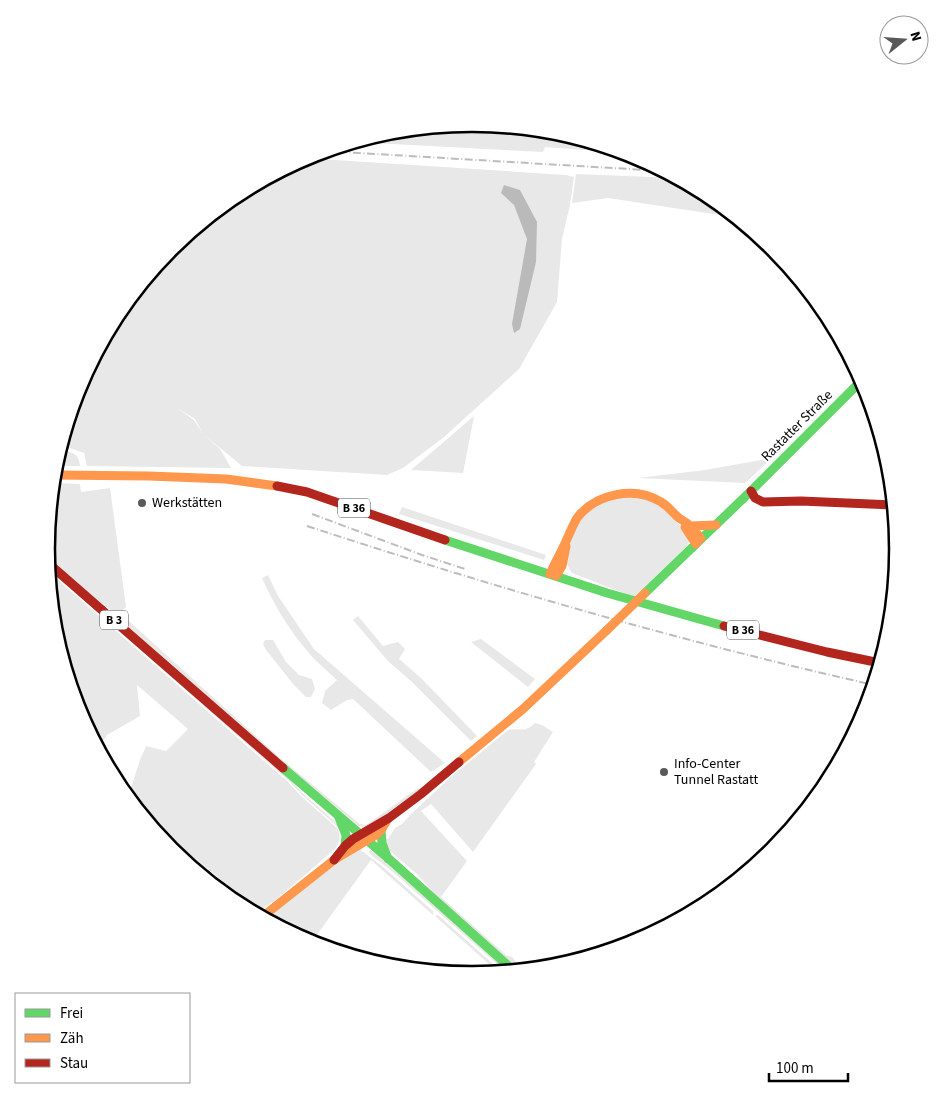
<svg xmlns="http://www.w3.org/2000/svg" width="944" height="1098" viewBox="0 0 944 1098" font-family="'Source Sans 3',sans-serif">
<rect width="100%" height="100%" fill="#fff"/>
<!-- green -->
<path fill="#e8e8e8" d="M472,123L555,131L625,153L545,147L543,152L354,142L389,131Z
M304,158L566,175L574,177L570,205L562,239L557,302L519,369L444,437L403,468L387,475L242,466L203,434L195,419L177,408L194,420L203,434L220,449L231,468L87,466L84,453L61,445L79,386L118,312L171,248L236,195Z
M576,174L676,178L709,195L734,216L733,217L608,198L572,203Z
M474,416L463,473L411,470Z
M59,449C71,453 79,452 80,466H54Z
M772,458L745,483L638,478L705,470Z
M53,483L80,484L81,492L110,488L126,607L120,613L279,757L360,824L366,825L418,788L421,791L381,819L367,827L358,826L319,793L291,771L131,631L112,611L84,590L47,558L46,549Z
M625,496C632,498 641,498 648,500C662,505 685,527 689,542L687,546L634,597L572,573C560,559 570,540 577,526C580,522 582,516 585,513C597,502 611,500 625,496Z
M402,507L546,555L544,560L399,514Z
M48,567L292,781L301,792L339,825L340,829L302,795L289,781L48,569Z
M49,572L288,782L301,796L336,827C342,836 340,843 334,850L273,902L254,913L248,910L234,891L207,868L181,850L145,819L128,797L140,760L146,746L166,751L188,729L137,685L140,716L107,735L98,748L79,712L54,632Z
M268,575L278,596L314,649L445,763L431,772L353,699L347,700L331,710L322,703L325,691L337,680C328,671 317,663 309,653C289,630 274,605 262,578Z
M358,616L383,646L398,642L405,649L399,659L421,678L477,736L471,741L412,682L388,661L353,620Z
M481,639L535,679L528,687L471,642Z
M265,640H273L286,662L299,675L312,679L315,689L311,697H306L294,685L266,650L263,644Z
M535,723L542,725L553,732L534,762L536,764L473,852L431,804L421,811L467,861L441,897L507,956C514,956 513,958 516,963C517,966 521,968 523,970H518L435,895L420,877L387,848L383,841L388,839L395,828L402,824L411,814L452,776L508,730C522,727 523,734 535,723Z
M358,848L382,866L433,911V915L371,860L311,943L264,918Z
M370,850L376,854L509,971H505L393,872L371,855L369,852Z
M438,915L502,972H498L435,916Z"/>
<!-- water -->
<path fill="#bababa" d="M504,185L520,190L537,222L536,262L520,329L514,333L512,324L527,239L514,205L501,193Z"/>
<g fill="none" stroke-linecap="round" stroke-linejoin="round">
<!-- fast -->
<path stroke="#63d668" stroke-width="9" d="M445,540L607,593L724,626
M645,593L751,491L862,380
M283,768L389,859L514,971
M338,815L346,835L345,846
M381,830L382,843L388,859"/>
<!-- slow -->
<path stroke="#ff974d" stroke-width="9" d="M54,475L149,476L226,479L277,486
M690,526L716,525
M685,527L696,544
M550,574C555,562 562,551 567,539C570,532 573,525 577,518C596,493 635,486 661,502C668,506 673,513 679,518C683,521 688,523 691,527C695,530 698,535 701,539
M556,576L562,566L566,546
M459,762L523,709L607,630
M262,917L334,860L376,835L381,830L386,822"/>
<!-- jam -->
<path stroke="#b3261e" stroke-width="9" d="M277,486L307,492L445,540
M751,491L755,498L763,502L801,501L893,505
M48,563L283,768
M724,626L827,652L880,663
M334,860L345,846L353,839L389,818L421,794L459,762"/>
<!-- rail -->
<path stroke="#bdbdbd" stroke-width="2" stroke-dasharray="8 2.5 1 2.5" stroke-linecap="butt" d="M325,151L663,171
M312,514L422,555L465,569
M307,526C494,587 682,642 874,685"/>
<!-- slow-bridge -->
<path stroke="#ff974d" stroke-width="9" d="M607,630L645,593"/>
</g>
<!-- markers -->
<g fill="#595959" stroke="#fff" stroke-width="2">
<circle cx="142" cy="503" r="5"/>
<circle cx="664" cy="772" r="5"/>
</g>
<g text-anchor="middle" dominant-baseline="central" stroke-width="4" stroke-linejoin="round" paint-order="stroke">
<!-- shield labels -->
<g fill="#fff" stroke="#4c4c4c" stroke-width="1">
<rect x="338" y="498.5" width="32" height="19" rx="4"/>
<rect x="100" y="610.5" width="28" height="19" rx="4"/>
<rect x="727" y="620.5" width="32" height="19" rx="4"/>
</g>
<g font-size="12" font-weight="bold" fill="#000">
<text x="354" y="508">B 36</text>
<text x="114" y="620">B 3</text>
<text x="743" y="630">B 36</text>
</g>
<!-- street labels -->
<g font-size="14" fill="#000" stroke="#fff">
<text transform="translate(797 426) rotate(-45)">Rastatter Straße</text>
</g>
<!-- poi labels -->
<g font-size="14" fill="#000" stroke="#fff" text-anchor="start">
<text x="152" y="503">Werkstätten</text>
<text x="674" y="764">Info-Center<tspan x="674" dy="16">Tunnel Rastatt</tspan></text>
</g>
</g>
<!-- crop -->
<path d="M0 0H944V1098H0ZM55 549a417 417 0 1 1 834 0a417 417 0 1 1-834 0Z" fill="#fff" fill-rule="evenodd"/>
<path fill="none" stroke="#000" stroke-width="2.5" d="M55 549a417 417 0 1 1 834 0a417 417 0 1 1-834 0Z"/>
<!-- legend -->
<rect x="15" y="993" width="175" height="90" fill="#ffffff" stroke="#999999"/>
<rect x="25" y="1009" width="25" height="8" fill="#63d668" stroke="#999999"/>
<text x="60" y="1018" font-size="15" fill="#000000">Frei</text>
<rect x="25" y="1034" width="25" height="8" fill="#ff974d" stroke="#999999"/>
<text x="60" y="1043" font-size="15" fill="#000000">Zäh</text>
<rect x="25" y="1059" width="25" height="8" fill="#b3261e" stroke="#999999"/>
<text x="60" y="1068" font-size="15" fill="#000000">Stau</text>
<!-- north arrow -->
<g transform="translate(904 40) rotate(73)"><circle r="24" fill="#ffffff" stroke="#999999"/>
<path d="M0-4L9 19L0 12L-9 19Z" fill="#595959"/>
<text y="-8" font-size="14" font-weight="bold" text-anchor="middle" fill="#000000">N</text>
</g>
<!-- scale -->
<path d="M769 1073v8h79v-8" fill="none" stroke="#000000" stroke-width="2.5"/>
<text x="776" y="1073" font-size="15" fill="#000000" stroke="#ffffff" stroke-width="4" paint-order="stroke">100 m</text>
</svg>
